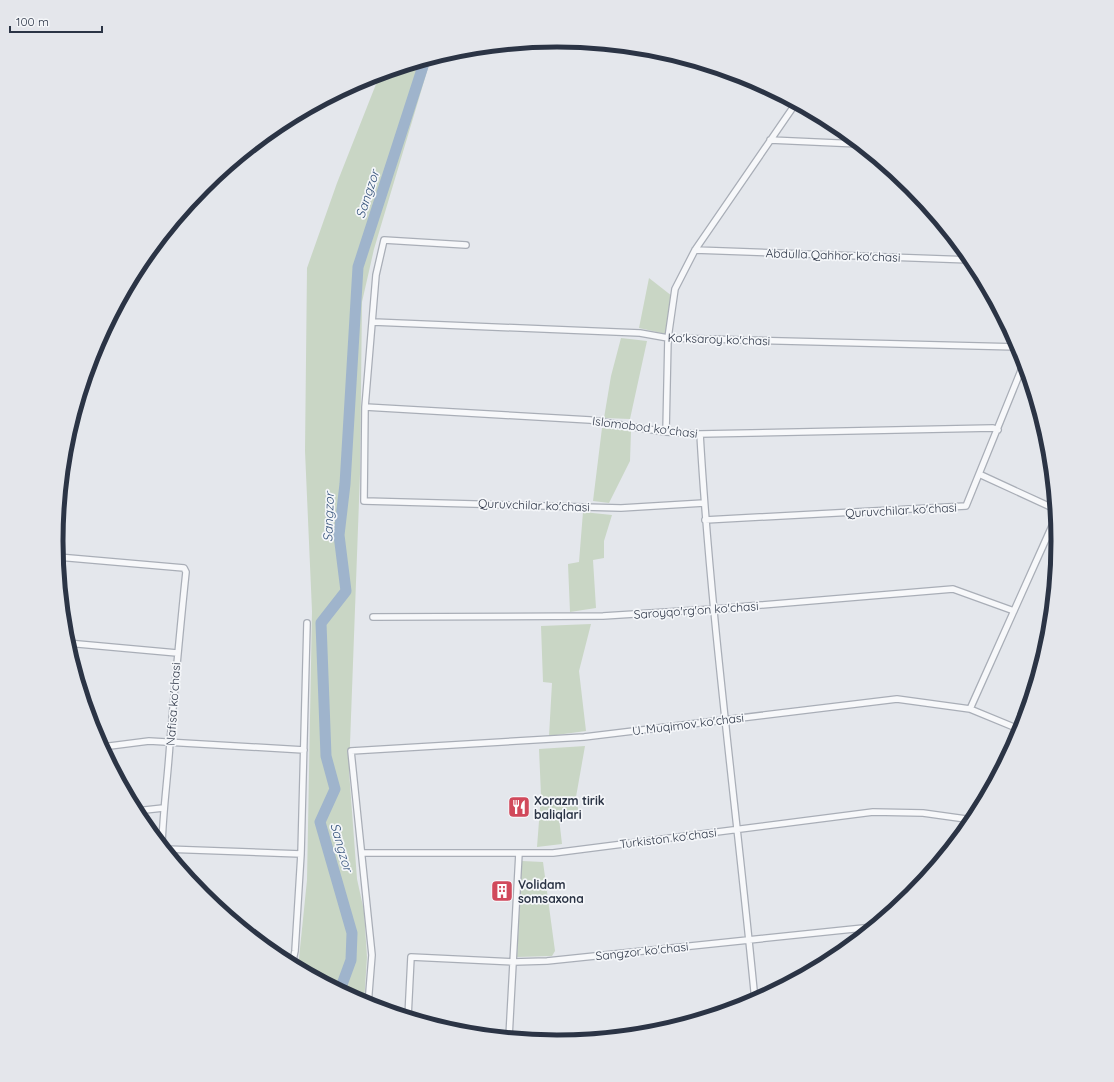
<svg xmlns="http://www.w3.org/2000/svg" width="1114" height="1082" viewBox="0 0 1114 1082" font-family="Quicksand,sans-serif">
<rect width="100%" height="100%" fill="#e4e7ec"/>
<!-- grass -->
<path fill="#c9d6c5" d="M431,58L374,249L362,302L360,474L349,771L357,879L364,911L367,957L364,1003L298,968L307,880L312,611L305,451L307,268L337,183L380,74Z
M649,278L672,296L666,334L639,328Z
M621,338L647,341L630,419L604,418L611,376Z
M602,428L631,431L630,461L609,503L593,501Z
M583,512L612,515L604,541V558L593,560L596,608L570,612L568,564L579,562Z
M591,624L579,671L586,731L549,736L552,683L543,682L541,626Z
M585,746L576,797L579,815L559,818L562,844L537,847L541,795L539,749Z
M522,861L543,862L555,951L552,956L517,957Z"/>
<g fill="none" stroke-linecap="round" stroke-linejoin="round">
<!-- river -->
<path stroke="#9fb4cc" stroke-width="11" d="M340,990L351,960L352,933L320,822L335,789L326,756L321,623L346,591L339,535L345,484L358,267L425,60"/>
<!-- street casing -->
<g stroke="#a9aeb7" stroke-width="8">
<path id="street" d="M770,140L859,144
M466,245L384,240L376,275L365,407L364,501L621,508L704,503
M695,250L971,260
M373,322L640,333L668,338L1019,347
M365,407L590,420L666,432L700,434L993,428L998,430
M666,432L668,338L675,289L695,250L796,103
M700,434C711,623 737,812 755,1001
M979,474L1055,509
M705,520L966,506L1024,363
M58,557L184,568L186,572C180,629 175,685 170,742C168,776 163,810 162,845
M373,617L603,616L714,609L953,589L1014,611
M67,643L177,653
M970,709L1056,517
M102,747L149,741L304,750
M136,811L163,808
M165,849L301,854
M362,853H553L873,812L923,813L973,820
M292,965L295,951L301,854L307,623
M368,1005L372,955L351,751L584,737L897,699L970,709L1021,730
M408,1017L411,957L513,962L547,961L873,927
M509,1037L519,853"/>
</g>
<!-- street -->
<use href="#street" stroke="#f7f8fa" stroke-width="5.5"/>
</g>
<!-- icons -->
<defs>
<g id="restaurant-square" transform="scale(1.15)"><rect x="-9" y="-9" width="18" height="18" rx="4" fill="#d1495b" stroke="#f4f6f9"/><path d="M-5-6h1v4h1v-4h1v4h1v-4h1v5L-1.5 .5V6h-2V.5L-5-1ZM5-6V6H3V1.5H1.5Q1.5-4 5-6Z" fill="#fff"/></g>
<g id="building-square" transform="scale(1.15)"><rect x="-9" y="-9" width="18" height="18" rx="4" fill="#d1495b" stroke="#f4f6f9"/><path d="M-4-6H4V6H1V3H-1V6H-4ZM-2.5-4.3h1.7v1.8h-1.7ZM.8-4.3h1.7v1.8H.8ZM-2.5-1h1.7V.8h-1.7ZM.8-1h1.7V.8H.8Z" fill="#fff"/></g>
</defs>
<g fill-rule="evenodd">
<use href="#restaurant-square" x="519" y="807"/>
<use href="#building-square" x="502" y="891"/>
</g>
<g text-anchor="middle" dominant-baseline="central" stroke-width="3.5" stroke-linejoin="round" paint-order="stroke">
<!-- street labels -->
<g font-size="12" fill="#2b3445" stroke="#f4f6f9">
<text transform="translate(833 255) rotate(2)">Abdulla Qahhor ko'chasi</text>
<text transform="translate(719 339) rotate(2)">Ko'ksaroy ko'chasi</text>
<text transform="translate(645 427) rotate(7)">Islomobod ko'chasi</text>
<text transform="translate(534 505) rotate(2)">Quruvchilar ko'chasi</text>
<text transform="translate(901 510) rotate(-3)">Quruvchilar ko'chasi</text>
<text transform="translate(696 610) rotate(-4)">Saroyqo'rg'on ko'chasi</text>
<text transform="translate(173 704) rotate(-86)">Nafisa ko'chasi</text>
<text transform="translate(688 724) rotate(-7)">U. Muqimov ko'chasi</text>
<text transform="translate(668 838) rotate(-7)">Turkiston ko'chasi</text>
<text transform="translate(642 951) rotate(-6)">Sangzor ko'chasi</text>
</g>
<!-- poi labels -->
<g font-size="12" font-weight="bold" fill="#2b3445" stroke="#f4f6f9" text-anchor="start">
<text x="534" y="800">Xorazm tirik<tspan x="534" dy="14">baliqlari</tspan></text>
<text x="518" y="884">Volidam<tspan x="518" dy="14">somsaxona</tspan></text>
</g>
<!-- water labels -->
<g font-size="13" font-style="italic" fill="#34527a" stroke="#f4f6f9">
<text transform="translate(367 194) rotate(-72)">Sangzor</text>
<text transform="translate(328 517) rotate(-88)">Sangzor</text>
<text transform="translate(342 847) rotate(74)">Sangzor</text>
</g>
</g>
<!-- crop -->
<path d="M0 0H1114V1082H0ZM63 541a494 494 0 1 1 988 0a494 494 0 1 1-988 0Z" fill="#e4e6eb" fill-rule="evenodd"/>
<path fill="none" stroke="#2b3445" stroke-width="5" d="M63 541a494 494 0 1 1 988 0a494 494 0 1 1-988 0Z"/>
<!-- scale -->
<path d="M10 26v6h92v-6" fill="none" stroke="#2b3445" stroke-width="2"/>
<text x="16" y="26" font-size="12" fill="#2b3445" stroke="#f4f6f9" stroke-width="3" paint-order="stroke">100 m</text>
</svg>
